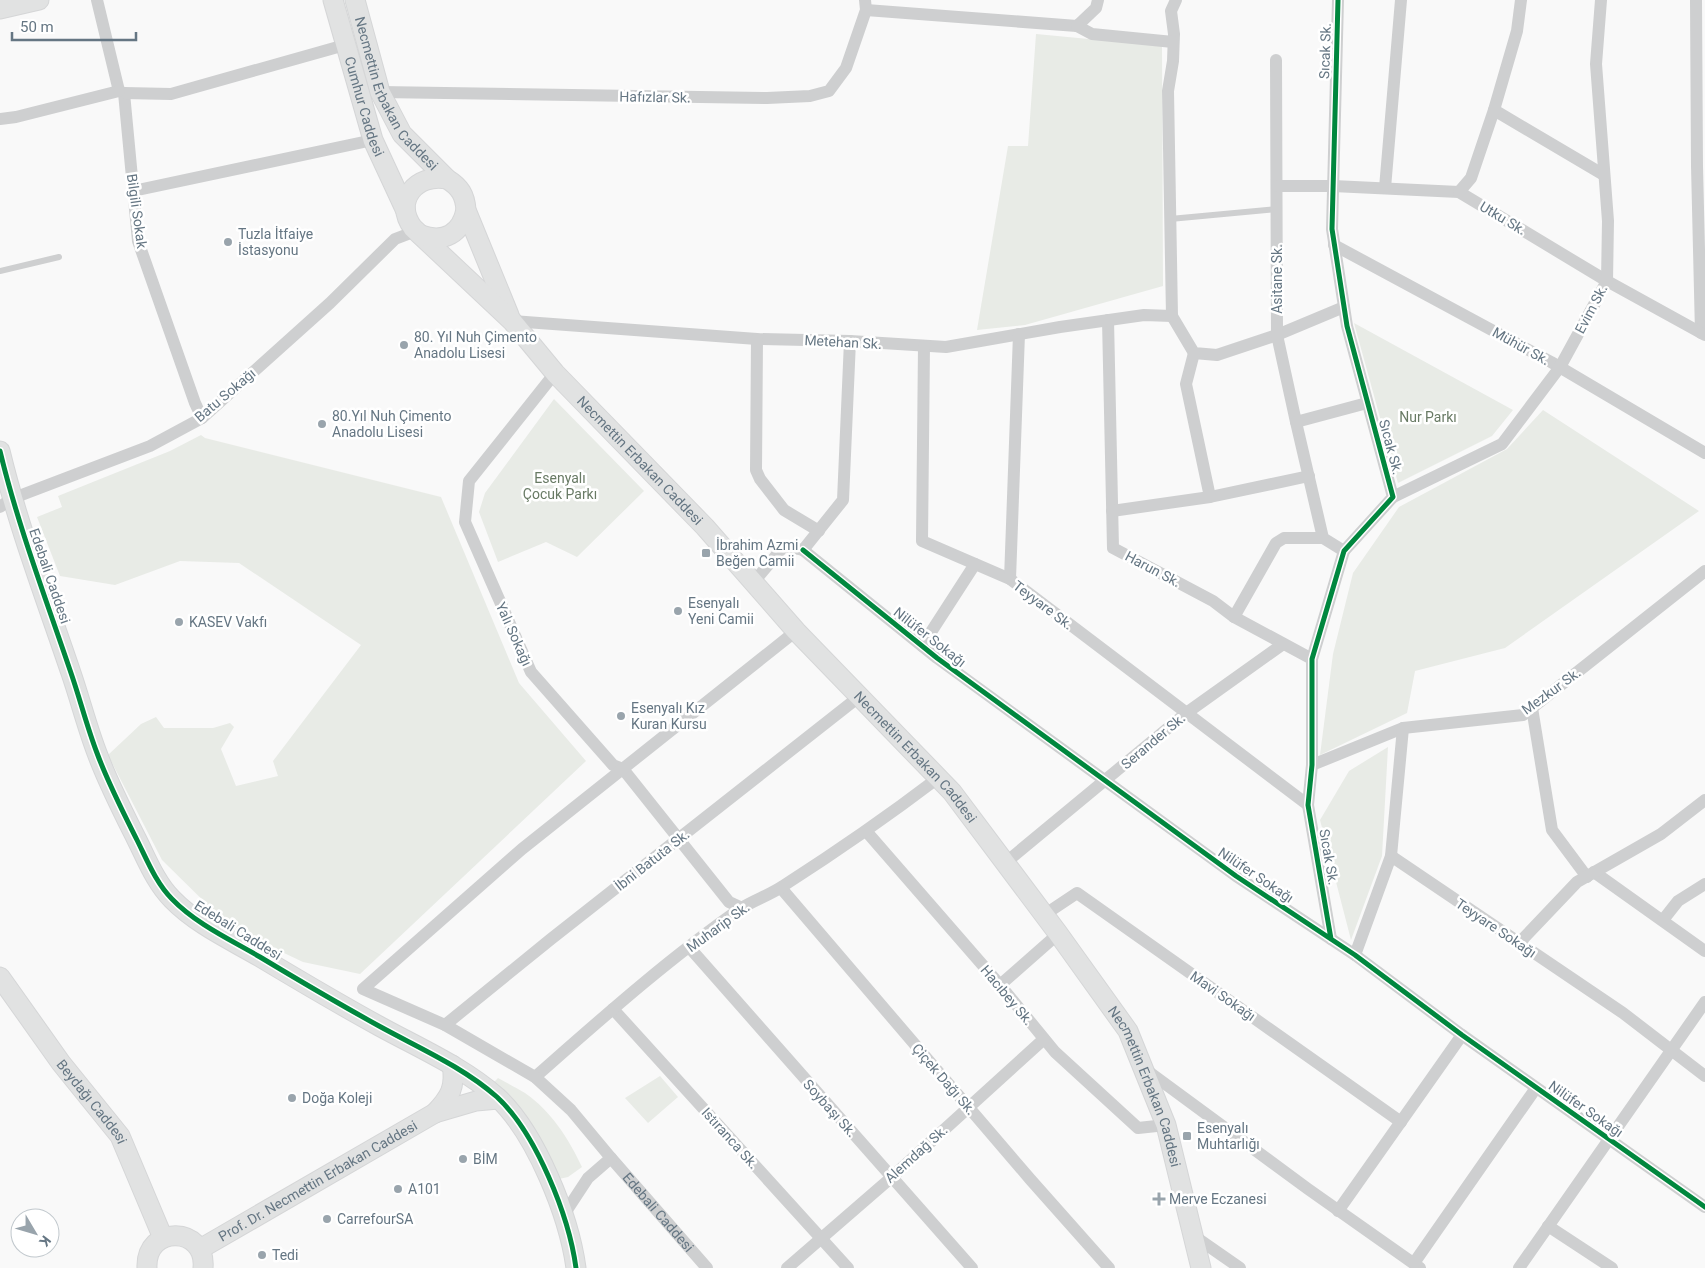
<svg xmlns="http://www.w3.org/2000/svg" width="1705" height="1268" viewBox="0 0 1705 1268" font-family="Roboto,sans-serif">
<rect width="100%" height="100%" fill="#f9f9f9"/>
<!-- green -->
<path fill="#e8ebe6" d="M1036,34L1162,46L1163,286L1025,325L977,330L1008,146H1028Z
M1354,323L1513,410L1492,436L1398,483Z
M554,399L644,491L577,557L546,542L498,562L479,512L485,493Z
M1543,410L1699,511L1505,648L1415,671L1407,713L1320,755L1333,654L1353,573L1399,507L1507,449Z
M201,435L205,438L441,497L519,683L586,761L360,974L303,962L231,928L162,860L108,755L141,724L156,717L164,728H213L230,723L234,727L221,749L236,786L278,776L273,761L361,645L239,563L180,561L115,585L60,576L37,517L62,507L58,496L170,451Z
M1388,747L1382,856L1351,940L1320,820L1349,771Z
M660,1076L678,1097L648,1123L625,1098Z
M498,1078C507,1083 517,1088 525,1093C551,1111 569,1139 582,1167L568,1177L559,1179L493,1083Z"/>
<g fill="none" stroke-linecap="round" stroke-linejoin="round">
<!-- secondary casing -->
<g stroke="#d5d6d7" stroke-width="21">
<g id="secondary">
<path id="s2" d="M333,0L373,140L405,209"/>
<path id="s3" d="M355,0L380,92L402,134L447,179C460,187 465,195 466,210L509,315"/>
<path d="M0,9L39,0"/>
<path id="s4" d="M447,179C416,173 393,201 413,228L512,321L555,373L705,527L796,631L952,792L1057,932L1128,1031L1166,1125L1201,1268"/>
<path d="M421,235C444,243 461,234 466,210"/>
<path d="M0,451C18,526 46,599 71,673C80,699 87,727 97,753C108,783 123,812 137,840C147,860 156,883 172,899C196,924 231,940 260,957C300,981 339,1004 379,1026C419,1048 463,1067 497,1097C536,1133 569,1216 576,1268"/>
<path id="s5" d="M0,977L61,1063L120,1136L163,1238"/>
<path d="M435,1113C450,1097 456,1087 452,1065"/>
<path id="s6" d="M200,1249L435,1113L476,1101L498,1099"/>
<path d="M147,1268C145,1224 207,1226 203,1268"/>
</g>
</g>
<!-- lane -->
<path stroke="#cecfd0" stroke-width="6" d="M1170,219L1277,209
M0,271L59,257"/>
<!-- street -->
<g stroke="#cecfd0" stroke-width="12">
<path d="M97,0L119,91L124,93L138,241L195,403L202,418"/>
<path d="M1176,0L1171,11L1174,34L1173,61L1168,91L1172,316L1194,353L1217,355L1277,335L1344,307"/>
<path d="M1696,0L1697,166L1701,333"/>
<path d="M866,10L1077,26L1096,8L1098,0"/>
<path d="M1077,26L1092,34L1173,42"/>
<path d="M1276,60L1277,335L1296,422L1367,403"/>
<path d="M380,92L767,98L810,96L829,91L846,68L866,10L865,0"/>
<path d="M124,93L171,94L345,45"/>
<path d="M1494,110L1604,175"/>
<path d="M0,119L16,117L119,91"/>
<path d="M1277,186H1333L1459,192L1607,281L1705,335"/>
<path d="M1385,188L1401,0"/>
<path d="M133,191L373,140"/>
<path d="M1459,192L1471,178L1494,110L1517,31L1521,0"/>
<path d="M1334,245L1551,362L1705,453"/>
<path d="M1108,320L1113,548L1213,601L1234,617L1312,659"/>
<path d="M512,321L757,339L850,341L946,347L1060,327L1144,315L1172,316"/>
<path d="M757,339L756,470L760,479L784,510L819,531"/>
<path d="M924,346L922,541L1010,579L1308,805"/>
<path d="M555,373L469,481L465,522L531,672L613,765L623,769L729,902L742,908"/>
<path d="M1296,422L1323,538L1344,551"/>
<path d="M1210,497L1309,476"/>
<path d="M1393,497L1502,444L1560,367L1607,281L1608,221L1596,64L1601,0"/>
<path d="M0,507L11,499L150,446L202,418L330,303L395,239L416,231"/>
<path d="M1112,511L1210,497L1186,384L1194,353"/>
<path d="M803,550L937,658L1236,876L1355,955L1462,1035L1705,1207"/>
<path d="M1010,579L1019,334"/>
<path d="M753,583L784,546L803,550L843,500L850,341"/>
<path d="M1234,617L1276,543L1284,538H1323"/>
<path d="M922,646L975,564"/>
<path d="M1532,708L1552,830L1587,877"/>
<path d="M1312,765L1403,728L1523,715L1705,571"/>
<path d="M866,831L1000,985L1055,1052L1138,1128L1166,1125"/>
<path d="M1391,856L1623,1013L1705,1076"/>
<path d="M1005,863L1185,714L1283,644"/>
<path d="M1594,872L1705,951"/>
<path d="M781,888L1030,1179L1109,1268"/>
<path d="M1044,915L1077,893L1401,1122"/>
<path d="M1663,920L1678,901L1705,884"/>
<path d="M1331,939L1308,805L1312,765V659L1344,551L1393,497L1347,326L1332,229L1338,0"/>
<path d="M1519,943L1577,882L1661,834L1705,800"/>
<path d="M689,947L972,1268"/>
<path d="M1355,955L1391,856L1403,728"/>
<path d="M1000,985L1058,934"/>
<path d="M613,1009L848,1268"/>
<path d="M445,1025L551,939L860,696"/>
<path d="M1145,1069L1308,1189L1420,1268"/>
<path d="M535,1077C601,1019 668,959 740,909C754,900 770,895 783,886C836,852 888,816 938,778"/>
<path id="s1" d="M611,1158L707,1268"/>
<path d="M1338,1211L1462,1035"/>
<path d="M563,1216L588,1178L611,1158L571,1110L535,1077L445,1025L363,989L522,849L796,631"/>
<path d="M1548,1226L1612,1268"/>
<path d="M1194,1236L1240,1268"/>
<path d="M1414,1263L1536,1088"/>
<path d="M787,1268L892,1177L1044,1039"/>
<path d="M1519,1268L1705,1002"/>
</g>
<!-- secondary -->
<use href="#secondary" stroke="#e1e2e2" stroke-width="19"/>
<!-- cycleway casing -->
<g stroke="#fff" stroke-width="8">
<path id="cycleway" d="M0,451C18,526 46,599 71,673C80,699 87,727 97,753C108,783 123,812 137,840C147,860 156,883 172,899C196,924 231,940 260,957C300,981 339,1004 379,1026C419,1048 463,1067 497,1097C536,1133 569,1216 576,1268
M803,550L937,658L1236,876L1355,955L1462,1035L1705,1207
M1331,939L1308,805L1312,765V659L1344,551L1393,497L1347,326L1332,229L1338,0"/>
</g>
<!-- cycleway -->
<use href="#cycleway" stroke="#00873e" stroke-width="5"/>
</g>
<!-- markers -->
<g fill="#99a4ac" stroke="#fff" stroke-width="2">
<circle cx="228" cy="242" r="5"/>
<circle cx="404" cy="345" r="5"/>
<circle cx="322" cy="424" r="5"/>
<rect x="701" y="548" width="10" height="10" rx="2.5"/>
<circle cx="678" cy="611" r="5"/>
<circle cx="179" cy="622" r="5"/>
<circle cx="621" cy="716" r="5"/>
<circle cx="292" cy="1098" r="5"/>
<rect x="1182" y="1131" width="10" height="10" rx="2.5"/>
<circle cx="463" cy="1159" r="5"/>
<circle cx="398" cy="1189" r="5"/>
<path d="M1156.5 1191.5h5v5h5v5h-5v5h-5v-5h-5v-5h5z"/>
<circle cx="327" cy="1219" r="5"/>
<circle cx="262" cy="1255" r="5"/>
</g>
<g text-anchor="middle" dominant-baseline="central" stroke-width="5" stroke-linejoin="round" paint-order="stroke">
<!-- street labels -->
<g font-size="14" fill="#657683" stroke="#fff">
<text transform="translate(1325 51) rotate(-88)">Sıcak Sk.</text>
<text stroke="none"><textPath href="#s3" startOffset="104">Necmettin Erbakan Caddesi</textPath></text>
<text transform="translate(655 97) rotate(1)">Hafızlar Sk.</text>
<text stroke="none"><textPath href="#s2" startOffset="111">Cumhur Caddesi</textPath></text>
<text transform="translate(137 211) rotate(82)">Bilgili Sokak</text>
<text transform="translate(1503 218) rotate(31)">Utku Sk.</text>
<text transform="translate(1277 279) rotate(-90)">Asitane Sk.</text>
<text transform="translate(1591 309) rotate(-62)">Evim Sk.</text>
<text transform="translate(843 342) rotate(3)">Metehan Sk.</text>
<text transform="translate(1521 346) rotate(29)">Mühür Sk.</text>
<text transform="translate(225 395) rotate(-40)">Batu Sokağı</text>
<text transform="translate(1391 447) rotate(75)">Sıcak Sk.</text>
<text stroke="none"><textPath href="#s4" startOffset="405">Necmettin Erbakan Caddesi</textPath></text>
<text transform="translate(1153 569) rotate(28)">Harun Sk.</text>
<text transform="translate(50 576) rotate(71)">Edebali Caddesi</text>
<text transform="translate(1043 605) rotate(37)">Teyyare Sk.</text>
<text transform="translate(514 634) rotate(66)">Yalı Sokağı</text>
<text transform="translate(930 637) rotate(38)">Nilüfer Sokağı</text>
<text transform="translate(1551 691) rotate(-36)">Mezkur Sk.</text>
<text transform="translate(1153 741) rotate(-40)">Serander Sk.</text>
<text stroke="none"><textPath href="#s4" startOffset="810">Necmettin Erbakan Caddesi</textPath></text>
<text transform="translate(1329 857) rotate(80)">Sıcak Sk.</text>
<text transform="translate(652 860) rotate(-38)">İbni Batuta Sk.</text>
<text transform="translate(1256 875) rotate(34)">Nilüfer Sokağı</text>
<text transform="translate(718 927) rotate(-36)">Muharip Sk.</text>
<text transform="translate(1496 928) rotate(34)">Teyyare Sokağı</text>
<text transform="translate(238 930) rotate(32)">Edebali Caddesi</text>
<text transform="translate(1007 995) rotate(50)">Hacıbey Sk.</text>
<text transform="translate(1223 996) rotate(35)">Mavi Sokağı</text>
<text transform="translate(944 1079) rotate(49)">Çiçek Dağı Sk.</text>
<text stroke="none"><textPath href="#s4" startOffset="1215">Necmettin Erbakan Caddesi</textPath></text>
<text stroke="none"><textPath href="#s5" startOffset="155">Beydağı Caddesi</textPath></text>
<text transform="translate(830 1108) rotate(48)">Soybaşı Sk.</text>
<text transform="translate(1586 1109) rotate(35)">Nilüfer Sokağı</text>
<text transform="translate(730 1138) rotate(48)">Istıranca Sk.</text>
<text transform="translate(916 1154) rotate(-42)">Alemdağ Sk.</text>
<text stroke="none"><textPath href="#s6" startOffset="136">Prof. Dr. Necmettin Erbakan Caddesi</textPath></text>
<text stroke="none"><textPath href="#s1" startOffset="72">Edebali Caddesi</textPath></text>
</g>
<!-- poi labels -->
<g font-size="14" fill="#657683" stroke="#fff" text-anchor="start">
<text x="238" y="234">Tuzla İtfaiye<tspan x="238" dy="16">İstasyonu</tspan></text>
<text x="414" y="337">80. Yıl Nuh Çimento<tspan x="414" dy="16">Anadolu Lisesi</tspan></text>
<text x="332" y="416">80.Yıl Nuh Çimento<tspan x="332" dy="16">Anadolu Lisesi</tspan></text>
<text x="716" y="545">İbrahim Azmi<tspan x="716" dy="16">Beğen Camii</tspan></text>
<text x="688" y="603">Esenyalı<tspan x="688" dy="16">Yeni Camii</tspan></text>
<text x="189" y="622">KASEV Vakfı</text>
<text x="631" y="708">Esenyalı Kız<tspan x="631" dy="16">Kuran Kursu</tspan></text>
<text x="302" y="1098">Doğa Koleji</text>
<text x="1197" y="1128">Esenyalı<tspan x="1197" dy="16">Muhtarlığı</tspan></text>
<text x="473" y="1159">BİM</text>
<text x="408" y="1189">A101</text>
<text x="1169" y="1199">Merve Eczanesi</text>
<text x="337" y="1219">CarrefourSA</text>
<text x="272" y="1255">Tedi</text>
</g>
<!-- park labels -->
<g font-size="14" fill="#687a64" stroke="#fff">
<text x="1428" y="417">Nur Parkı</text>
<text x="560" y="478">Esenyalı<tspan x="560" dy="16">Çocuk Parkı</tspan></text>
</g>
</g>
<!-- north arrow -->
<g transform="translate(35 1233) rotate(128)"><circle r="24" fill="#ffffff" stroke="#c1c8cd"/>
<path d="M0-4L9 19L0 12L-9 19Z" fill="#99a4ac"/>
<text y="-8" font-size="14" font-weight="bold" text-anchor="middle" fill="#657683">K</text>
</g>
<!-- scale -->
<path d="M12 32v8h124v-8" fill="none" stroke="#657683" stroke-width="2.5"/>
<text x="20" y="32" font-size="15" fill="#657683" stroke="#ffffff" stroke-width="4" paint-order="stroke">50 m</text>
</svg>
